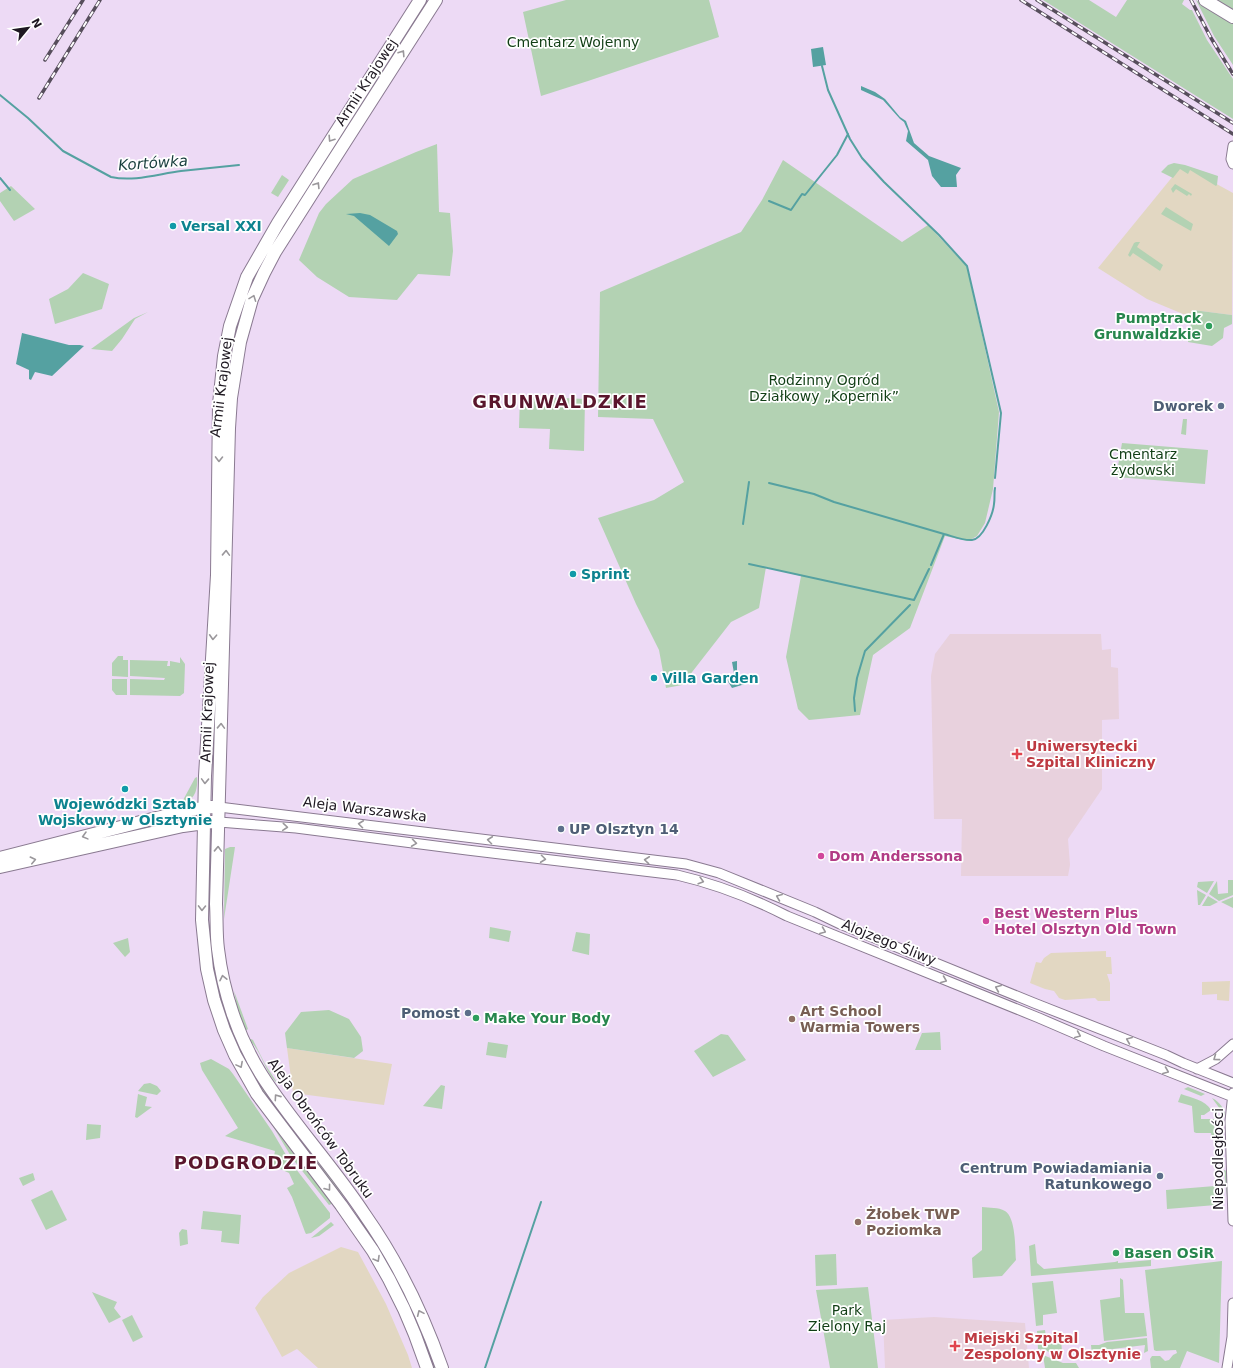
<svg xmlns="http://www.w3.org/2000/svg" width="1233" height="1368" viewBox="0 0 1233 1368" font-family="'DejaVu Sans',sans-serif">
<rect width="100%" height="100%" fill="#eddaf5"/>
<!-- commercial -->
<path fill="#e2d7c2" d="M1182,165L1233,193L1232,315L1193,310L1192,315L1183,314L1147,299L1098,268Z
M1106,951V957H1111L1112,974H1107L1110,983V1001H1098L1095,998L1065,1000L1059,998L1054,991L1045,989L1030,983L1036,962L1041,963L1044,958L1051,953Z
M1230,981L1229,1001L1217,1000V994L1202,995V982Z
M287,1048L392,1064L384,1105L293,1093Z
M341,1247L358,1252L386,1304L408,1355L412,1368H318L297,1349L282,1357L255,1308L263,1297L289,1273Z"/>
<!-- medical -->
<path fill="#e8d1dd" d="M950,634H1101L1102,650L1111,649V667L1118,668L1119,719L1102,720V789L1068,839L1070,865L1068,876H961L962,819H934L931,676L935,654Z
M934,1317L1025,1323L1029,1368H885L883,1320Z"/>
<!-- green -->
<path fill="#b3d2b3" d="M566,0H709L719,37L588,81L541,96L523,12Z
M1043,0H1089L1116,17L1127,0H1184L1182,4L1190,10H1192L1207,40L1233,79V119Z
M1196,0L1233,23V65L1214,36Z
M1214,0H1233V12Z
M437,144L439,212L450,213L453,251L450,276L418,274L397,300L349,297L317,277L299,260L319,213L326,204L353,179L416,152Z
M783,160L902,242L928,225L967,267L999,412L993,489L985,523L977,536L968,541L945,536L910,628L873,655L860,715L809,720L798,709L786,657L801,576L766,567L759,608L731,622L682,685L666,688L659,650L636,604L598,518L654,500L684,482L653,419L598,417L600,292L741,232L762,200Z
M1174,163L1185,165L1218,176L1217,185L1216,186L1190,170L1188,174L1180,169L1173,178L1161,172L1168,165Z
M282,175L289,180L278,197L271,193Z
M1175,184L1192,194L1191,196L1189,194L1187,196L1176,189L1173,193L1171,189Z
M11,186L35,209L14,221L0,201V193Z
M1166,207L1193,224L1191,231L1161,214Z
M1136,242H1140L1137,247L1163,265L1160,271L1133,253L1130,257L1128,255L1134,243Z
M83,273L109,284L102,309L55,324L49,299L68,289Z
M1193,310L1232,315V324L1224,328L1223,338L1212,346L1188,342Z
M148,312L135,319L122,339L112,351L91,349L134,318Z
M520,396L585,399L584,451L549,449L550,429L519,428Z
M1183,419H1187L1186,435L1181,434Z
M1122,443L1208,450L1205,484L1116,477Z
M118,656H123V660H128V677L112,676V663Z
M180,657L185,664L184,693L180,696L130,695V679L164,680L165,678L130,676V660L168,661L167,666H170V661L180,663Z
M112,679H127V695H116L112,690Z
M197,777C198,790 195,800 182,804V802L195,778Z
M230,847H235L224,919L225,849Z
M208,849H210C209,894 203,947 217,990C222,1005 230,1020 236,1035L231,1037C217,999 207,961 206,920C206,896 207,872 208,849Z
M1228,880H1233V895L1219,901L1209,894L1217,881L1218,894L1228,893Z
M1214,881L1207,893L1197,887L1198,882Z
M1197,890L1206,895L1200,905H1198Z
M1208,896L1218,902L1210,906H1202Z
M1233,897V908L1221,902Z
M490,927L511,931L509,942L489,938Z
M576,932L590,934L589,955L572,951Z
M128,938L130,952L125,957L113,943Z
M234,991L248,1029L244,1032L238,1012Z
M329,1010L349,1019L361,1037L363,1051L354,1058L287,1048L285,1033L301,1012Z
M940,1032L941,1050H915L922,1033Z
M721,1034L728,1035L746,1060L713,1077L694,1051Z
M248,1039H251L253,1040L265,1064L278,1084C264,1072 262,1050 248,1039Z
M488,1042L508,1045L506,1058L486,1055Z
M239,1043L345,1194L341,1197L270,1106L235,1045Z
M211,1059L229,1069L233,1074L272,1131L289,1160L330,1213V1218L311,1233L306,1234L305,1232L292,1197L287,1188L294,1184L289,1173L272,1165L275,1151L225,1136L238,1128L202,1070L200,1063Z
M150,1083L157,1086L161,1091L157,1095L138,1091L144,1084Z
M441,1085L445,1086L442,1109L423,1106Z
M1188,1087L1205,1094L1201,1096L1184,1089Z
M138,1094L147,1097L145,1106L152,1107L137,1118L135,1117Z
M1181,1094C1192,1098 1205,1100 1211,1110L1204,1115H1201V1119H1214L1215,1138H1212L1211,1133H1196L1194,1132L1192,1106L1178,1102Z
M1212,1098C1220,1102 1224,1108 1226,1117Z
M265,1113L334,1203L329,1205L292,1158Z
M87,1124L101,1125L100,1138L86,1140Z
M1224,1170L1227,1171L1228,1207Z
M33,1173L35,1180L23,1186L19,1178Z
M1215,1186L1216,1205L1167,1209L1166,1190Z
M52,1190L67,1220L46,1230L31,1200Z
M982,1207C990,1208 998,1207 1005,1211C1016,1218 1015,1248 1016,1260L1002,1276L973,1278L972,1258L982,1250Z
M203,1211L241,1215L239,1244L221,1242L222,1231L201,1229Z
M331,1222L334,1225L319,1236L311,1238Z
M364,1228L374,1242L394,1275L433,1357L437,1368H431Z
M182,1229L187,1230L188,1244L180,1246L179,1233Z
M1035,1244L1037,1263L1044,1269L1115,1262L1118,1261V1263L1151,1260V1266L1031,1276L1029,1246Z
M836,1254L837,1285L816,1286L815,1255Z
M1222,1261L1219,1363L1187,1351L1180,1368H1151L1150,1359L1152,1356H1160L1165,1361L1169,1360L1173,1355L1177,1353L1176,1350L1156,1351L1154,1350L1145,1270Z
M1120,1278L1123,1280L1125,1313H1144L1147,1336L1104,1341L1100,1300L1120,1297Z
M1053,1281L1057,1313L1043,1315V1325L1036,1326L1032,1283Z
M868,1287L878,1368H830L816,1290Z
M92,1292L117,1302L114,1308L121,1317L109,1323Z
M132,1315L143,1337L133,1342L122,1320Z
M1045,1330L1046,1338L1055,1337V1339H1061L1062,1352L1060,1353L1061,1358L1045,1350L1038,1349L1037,1331Z
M1147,1338L1148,1351L1144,1353L1145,1345L1105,1350L1101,1357L1092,1356L1091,1345H1099L1107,1342Z
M1043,1355L1063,1363H1076L1079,1368H1045Z"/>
<!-- water -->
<path fill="#55a1a1" d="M823,47L826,65L813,67L811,49Z
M861,86L875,92L885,99L900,117L906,121L914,143L929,156L961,168L956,175L957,187H941L932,176L928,160L906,141L908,131L904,122L900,119L883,100L861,90Z
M360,213L370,215L397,231L398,234L389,246L354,216L346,214Z
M22,333L69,345H80L84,346L52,376L35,372L31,380L29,379V370L16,364Z
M737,661V678L746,677L754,678L755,681L732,688L727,680L734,673L732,662Z"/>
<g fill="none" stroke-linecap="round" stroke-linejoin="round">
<!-- stream -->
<path stroke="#55a1a1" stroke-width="2" d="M822,66L828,90L850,139L862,158L884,182L939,235L967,266L1001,413L995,478
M0,95L28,118L63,151L111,177C134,182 158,174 181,171C200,169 220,167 239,165
M0,178L10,190
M769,201L791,210L802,194L805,195L837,155L848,134
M769,483L814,494L834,502L944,534
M743,524L749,482
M749,564L914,600L929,569
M931,565L944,534C952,536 964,541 972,540C983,539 993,514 994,504C995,498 994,493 995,488
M855,711L854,698L857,678L865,651L910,605
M485,1368L541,1202"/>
<!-- minor casing -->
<g stroke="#8a7a91" stroke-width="11">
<path id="minor" d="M1233,146L1231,159L1233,164
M219,807L686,864L719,873L815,912L840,924L1034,1003L1166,1055L1183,1063L1233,1083
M219,822L296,828L467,850L677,875C716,884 752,898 787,916L1039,1018L1104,1046L1233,1097
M1197,1069L1216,1059L1233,1044
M1233,1093L1230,1121L1233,1221
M1227,1368L1232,1337L1233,1303"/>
</g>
<!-- major casing -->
<g stroke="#8a7a91" stroke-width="14">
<path id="major" d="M420,0L278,223L247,277L230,326L224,356L219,404L217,575L205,776L202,920L207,969L214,1000L224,1030L235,1055L257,1094L341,1205L373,1251L389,1279L404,1309L415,1335L427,1368
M436,0L315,189L275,252L264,273L252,299L240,342L231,398L229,428L216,904C217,919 216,934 218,949C223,992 238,1037 261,1074C292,1123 333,1166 365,1215C398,1262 423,1314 442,1368
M1205,0L1233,17
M0,858L156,818L195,809L212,807
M0,867L183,826L212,822"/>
</g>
<!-- minor -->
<use href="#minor" stroke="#fff" stroke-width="9"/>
<!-- major -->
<use href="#major" stroke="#fff" stroke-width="12"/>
<!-- rail casing -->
<g stroke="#574e5c" stroke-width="3.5">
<path id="rail" d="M1021,0L1233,134
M1037,0L1233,123
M1191,0L1211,38L1233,74
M45,60L83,0
M39,98L100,0"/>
</g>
<!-- rail -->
<use href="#rail" stroke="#fff" stroke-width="2" stroke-dasharray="6" stroke-linecap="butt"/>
</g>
<!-- one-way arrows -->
<defs><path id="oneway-chevron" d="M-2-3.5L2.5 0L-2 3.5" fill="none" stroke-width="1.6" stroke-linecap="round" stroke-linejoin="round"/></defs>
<g stroke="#9a979b">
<use href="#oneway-chevron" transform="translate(402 53) rotate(-57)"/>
<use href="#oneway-chevron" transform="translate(331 139) rotate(123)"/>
<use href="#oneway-chevron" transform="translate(317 185) rotate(-58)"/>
<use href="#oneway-chevron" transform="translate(253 298) rotate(-69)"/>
<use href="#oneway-chevron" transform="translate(219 459) rotate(91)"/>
<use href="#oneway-chevron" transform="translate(226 553) rotate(-88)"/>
<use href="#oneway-chevron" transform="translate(213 637) rotate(93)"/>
<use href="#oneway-chevron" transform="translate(221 726) rotate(-88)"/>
<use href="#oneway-chevron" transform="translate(205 781) rotate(92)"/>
<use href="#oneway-chevron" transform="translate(361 824) rotate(-173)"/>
<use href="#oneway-chevron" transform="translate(285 827) rotate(5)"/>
<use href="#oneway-chevron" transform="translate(85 836) rotate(165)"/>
<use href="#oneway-chevron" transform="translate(490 840) rotate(-173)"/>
<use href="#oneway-chevron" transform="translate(414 843) rotate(8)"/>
<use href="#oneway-chevron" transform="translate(218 849) rotate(-88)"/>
<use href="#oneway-chevron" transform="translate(543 859) rotate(7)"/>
<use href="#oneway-chevron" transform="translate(33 860) rotate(-13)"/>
<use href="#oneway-chevron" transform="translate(647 860) rotate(-174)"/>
<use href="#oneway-chevron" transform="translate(701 881) rotate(16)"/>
<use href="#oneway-chevron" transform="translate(779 897) rotate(-158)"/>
<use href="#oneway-chevron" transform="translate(202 908) rotate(91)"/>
<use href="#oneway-chevron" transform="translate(823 931) rotate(22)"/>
<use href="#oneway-chevron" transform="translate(223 978) rotate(-102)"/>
<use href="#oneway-chevron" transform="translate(944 980) rotate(22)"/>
<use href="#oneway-chevron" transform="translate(998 988) rotate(-157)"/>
<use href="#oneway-chevron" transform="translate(1078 1035) rotate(23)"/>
<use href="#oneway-chevron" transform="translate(1129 1040) rotate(-158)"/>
<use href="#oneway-chevron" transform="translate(1216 1058) rotate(144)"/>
<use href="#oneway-chevron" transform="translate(240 1065) rotate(62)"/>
<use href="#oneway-chevron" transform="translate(1166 1071) rotate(22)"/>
<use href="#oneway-chevron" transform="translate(277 1097) rotate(-125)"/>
<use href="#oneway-chevron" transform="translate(328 1188) rotate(52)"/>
<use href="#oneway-chevron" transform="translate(377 1259) rotate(60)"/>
<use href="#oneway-chevron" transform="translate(420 1313) rotate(-114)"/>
</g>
<!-- markers -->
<g fill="#0f9aa8" stroke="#fff" stroke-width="1.5">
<circle cx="173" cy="226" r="4"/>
<circle cx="573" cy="574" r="4"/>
<circle cx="654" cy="678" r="4"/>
<circle cx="125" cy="789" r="4"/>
</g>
<g fill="#2e9e5b" stroke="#fff" stroke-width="1.5">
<circle cx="1209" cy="326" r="4"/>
<circle cx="476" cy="1018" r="4"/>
<circle cx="1116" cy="1253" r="4"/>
</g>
<g fill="#5c6f8a" stroke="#fff" stroke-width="1.5">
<circle cx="1221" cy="406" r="4"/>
<circle cx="561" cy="829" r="4"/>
<circle cx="468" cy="1013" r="4"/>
<circle cx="1160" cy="1176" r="4"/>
</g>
<g fill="#e0444e" stroke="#fff" stroke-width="1.5">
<path d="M1015 748h4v4h4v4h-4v4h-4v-4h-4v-4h4z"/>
<path d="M953 1340h4v4h4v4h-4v4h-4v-4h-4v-4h4z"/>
</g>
<g fill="#d1479c" stroke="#fff" stroke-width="1.5">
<circle cx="821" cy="856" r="4"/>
<circle cx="986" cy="921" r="4"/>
</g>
<g fill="#8d6e63" stroke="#fff" stroke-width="1.5">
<circle cx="792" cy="1019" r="4"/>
<circle cx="858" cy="1222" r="4"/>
</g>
<g text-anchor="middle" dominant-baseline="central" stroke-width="3.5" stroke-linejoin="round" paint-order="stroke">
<!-- park labels -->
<g font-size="14" fill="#113e15" stroke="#fff">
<text x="573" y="42">Cmentarz Wojenny</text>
<text x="824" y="380">Rodzinny Ogród<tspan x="824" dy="16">Działkowy „Kopernik”</tspan></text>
<text x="1143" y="454">Cmentarz<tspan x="1143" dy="16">żydowski</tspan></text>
<text x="847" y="1310">Park<tspan x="847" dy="16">Zielony Raj</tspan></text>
</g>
<!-- street labels -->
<g font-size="14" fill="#1e1821" stroke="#fff">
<text transform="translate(366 82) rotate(-57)">Armii Krajowej</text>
<text transform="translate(221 387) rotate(-83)">Armii Krajowej</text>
<text transform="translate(207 712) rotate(-88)">Armii Krajowej</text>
<text transform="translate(365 809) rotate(7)">Aleja Warszawska</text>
<text transform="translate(889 942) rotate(22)">Alojzego Śliwy</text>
<text transform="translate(321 1128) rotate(54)">Aleja Obrońców Tobruku</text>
<text transform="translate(1218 1159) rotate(-90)">Niepodległości</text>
</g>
<!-- culture labels -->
<g font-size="14" font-weight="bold" fill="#0d838f" stroke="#fff" text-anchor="start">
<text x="181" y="226">Versal XXI</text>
<text x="581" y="574">Sprint</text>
<text x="662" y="678">Villa Garden</text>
<text x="125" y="804" text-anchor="middle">Wojewódzki Sztab<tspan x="125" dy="16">Wojskowy w Olsztynie</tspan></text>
</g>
<!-- leisure labels -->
<g font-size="14" font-weight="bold" fill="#27864d" stroke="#fff" text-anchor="start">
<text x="1201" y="318" text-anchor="end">Pumptrack<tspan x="1201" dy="16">Grunwaldzkie</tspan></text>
<text x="484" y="1018">Make Your Body</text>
<text x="1124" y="1253">Basen OSiR</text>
</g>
<!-- service labels -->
<g font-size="14" font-weight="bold" fill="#4e5e75" stroke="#fff" text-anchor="end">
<text x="1213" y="406">Dworek</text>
<text x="569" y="829" text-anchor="start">UP Olsztyn 14</text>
<text x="460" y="1013">Pomost</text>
<text x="1152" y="1168">Centrum Powiadamiania<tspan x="1152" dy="16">Ratunkowego</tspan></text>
</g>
<!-- health labels -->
<g font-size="14" font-weight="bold" fill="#be3a42" stroke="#fff" text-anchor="start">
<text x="1026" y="746">Uniwersytecki<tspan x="1026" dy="16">Szpital Kliniczny</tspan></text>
<text x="964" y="1338">Miejski Szpital<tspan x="964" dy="16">Zespolony w Olsztynie</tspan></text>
</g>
<!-- hotel labels -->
<g font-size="14" font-weight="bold" fill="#b23c85" stroke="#fff" text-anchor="start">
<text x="829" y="856">Dom Anderssona</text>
<text x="994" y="913">Best Western Plus<tspan x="994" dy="16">Hotel Olsztyn Old Town</tspan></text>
</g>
<!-- education labels -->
<g font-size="14" font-weight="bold" fill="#785e54" stroke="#fff" text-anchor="start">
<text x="800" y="1011">Art School<tspan x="800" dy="16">Warmia Towers</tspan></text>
<text x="866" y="1214">Żłobek TWP<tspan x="866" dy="16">Poziomka</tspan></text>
</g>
<!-- water labels -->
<g font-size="15" font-style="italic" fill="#193e3e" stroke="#fff">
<text transform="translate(153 163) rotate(-4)">Kortówka</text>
</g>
<!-- district labels -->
<g font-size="18" font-weight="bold" letter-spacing="1" fill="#5a162c" stroke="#fff">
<text x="560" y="401">GRUNWALDZKIE</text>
<text x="246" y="1162">PODGRODZIE</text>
</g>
</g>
<!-- north arrow -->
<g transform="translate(28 28) rotate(61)" stroke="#ffffff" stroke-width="3" paint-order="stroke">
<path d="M0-3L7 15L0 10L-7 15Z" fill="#1e1821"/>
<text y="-6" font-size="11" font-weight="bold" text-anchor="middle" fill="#1e1821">N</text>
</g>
</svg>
